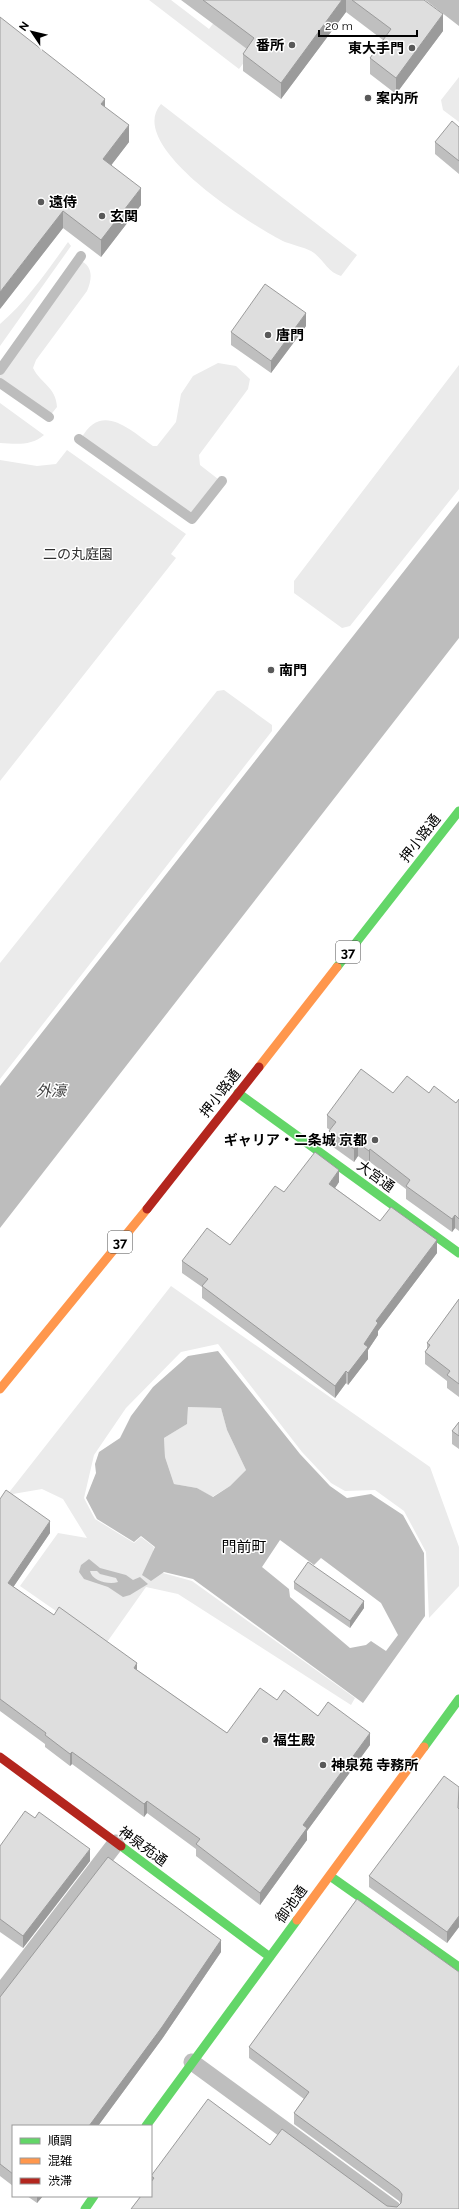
<svg xmlns="http://www.w3.org/2000/svg" width="459" height="2209" viewBox="0 0 459 2209" font-family="Raleway,'Noto Sans JP',sans-serif">
<rect width="100%" height="100%" fill="#fff"/>
<!-- green -->
<path fill="#ebebeb" d="M149,0H171L209,29L231,0H291L239,69Z
M459,77V122L443,110L441,100Z
M161,104L357,255L341,276C327,272 323,258 311,251C303,247 293,245 285,242C254,227 124,146 161,104Z
M68,242L71,246L0,346V324C27,301 48,270 68,242Z
M79,260C94,266 92,279 87,291L36,360L33,368C41,384 56,387 57,407L49,417L0,384V372Z
M218,363L236,366L250,379L248,389L199,455L200,465L218,479L217,484L193,514L190,515L81,439C101,401 130,430 153,446H157L176,422L181,394L193,376Z
M459,365V489L350,626L342,628L294,593V581Z
M0,403L44,435C31,446 17,444 0,443Z
M67,450L186,534L171,554L176,558L0,781V460L37,466L56,464Z
M224,690L272,725V731L0,1079V963L217,691Z
M171,1286L430,1467L459,1547V1586L429,1618L426,1552L404,1511L375,1490L345,1491L331,1483L302,1452L218,1344L181,1352L126,1408L94,1455L84,1498L95,1519L134,1543L141,1537L154,1547L152,1557L163,1573L192,1581L355,1698L351,1705L178,1594L146,1587L105,1645L20,1586L58,1533L87,1538L63,1499L42,1489L7,1495Z
M188,1407L221,1408L227,1430L246,1470L230,1486L212,1497L197,1488L174,1484L165,1457L164,1438L187,1424Z"/>
<!-- water -->
<path fill="#bdbdbd" fill-rule="evenodd" d="M425,0H459V26L428,2Z
M459,501V638L0,1228V1086Z
M218,1351L300,1454L330,1486L347,1498L371,1494L403,1515L424,1553L425,1616L363,1703L193,1579L164,1572L151,1581L142,1575L155,1547L141,1536L134,1542L97,1519L86,1498L96,1473L95,1464L99,1452L120,1438L131,1416L153,1387L188,1356ZM188,1407L221,1408L227,1430L246,1470L230,1486L213,1497L197,1488L174,1484L165,1457L164,1438L187,1424ZM280,1540L314,1565L321,1558L381,1603L398,1635L386,1651L371,1641L366,1645L350,1648L290,1597L289,1589L262,1567Z
M89,1559L100,1568L126,1575L133,1580L140,1577L148,1584L130,1595L123,1597L108,1587L84,1579L79,1572L81,1565ZM90,1571H97L100,1574L116,1578L118,1582C109,1585 92,1581 90,1571Z"/>
<g fill="none" stroke-linecap="round" stroke-linejoin="round">
<!-- stream -->
<path stroke="#bdbdbd" stroke-width="10" d="M0,370L81,256
M0,383L49,417
M79,439L192,519L222,481"/>
<!-- lane -->
<path stroke="#bebebe" stroke-width="17" d="M0,1994L116,1843
M192,2062L393,2209"/>
<!-- fast -->
<path stroke="#63d668" stroke-width="9" d="M337,967L459,811
M238,1093L459,1253
M424,1747L459,1699
M121,1846L270,1957
M330,1876L459,1967
M146,2126L297,1920
M85,2209L94,2196"/>
<!-- slow -->
<path stroke="#ff974d" stroke-width="9" d="M259,1067L337,967
M0,1389L147,1209
M297,1920L424,1747"/>
<!-- jam -->
<path stroke="#b3261e" stroke-width="9" d="M147,1209L259,1067
M0,1757L121,1846"/>
</g>
<!-- wall -->
<path fill="#bfbfbf" d="M181,0H424L443,31L396,94L370,74V58L383,40L346,12L281,99L243,71V54L247,49Z
M105,107L129,142L111,165L141,205L101,257L63,228L0,309Z
M459,127V174L435,154V142Z
M306,326L271,373L231,345V332Z
M393,1093H429L456,1103L459,1099V1231L455,1228L452,1232L406,1199V1189L370,1162L369,1164L358,1156L354,1162L329,1144L330,1130L327,1128V1115Z
M339,1182L335,1188L380,1221L437,1253L378,1331V1335L368,1350V1359L348,1385L346,1383L335,1398L202,1298V1287L182,1273V1261L230,1245L284,1192Z
M459,1299V1397L447,1388V1381L425,1364V1352L427,1349V1343Z
M459,1422V1449L452,1444V1431Z
M0,1499L50,1533L13,1587L54,1615L137,1670L227,1733L277,1700L318,1716L370,1745L307,1831V1840L260,1905L196,1856V1849L147,1813L144,1817L72,1764L70,1766L45,1747V1744L0,1711Z
M294,1582L364,1608L350,1628L294,1589Z
M459,1787V1927L447,1943L369,1887V1876Z
M0,1846L90,1861L23,1948L0,1932Z
M357,1899L459,2209H131L151,2182V2176L270,2145L387,2206L397,2207L401,2204L399,2201L294,2124V2113L304,2099L249,2058V2047Z
M221,1952L162,2039L98,2126H13V2186L0,2176V1997Z
M27,2196H43L37,2203Z"/>
<!-- shaded-wall -->
<path fill="#9b9b9b" d="M342,0H346V12L281,99V83Z
M443,14V31L396,94V78Z
M105,99V115L101,104Z
M129,125V142L103,176V159Z
M141,188V205L101,257V240Z
M63,211V228L0,309V292Z
M306,313V326L271,373V361Z
M358,1143V1156L354,1162V1149Z
M370,1149V1162L369,1164V1151Z
M339,1170V1182L329,1197V1184Z
M455,1215V1228L452,1232V1219Z
M437,1240V1253L378,1331V1335L368,1350V1359L348,1385V1373L364,1344L376,1321Z
M346,1371V1383L335,1398V1386Z
M50,1521V1533L8,1595V1583Z
M364,1601V1608L350,1628V1621Z
M137,1663V1675L134,1668Z
M370,1733V1745L307,1831V1840L260,1905V1893L303,1825Z
M72,1752V1764L70,1766V1754Z
M147,1801V1813L144,1817V1804Z
M90,1849V1861L23,1948V1936Z
M459,1916V1927L447,1943V1932Z
M221,1940V1952L162,2039L98,2126H89Z
M37,2196H43L37,2203Z"/>
<!-- building -->
<path fill="#dedede" stroke="#9b9b9b" d="M203,0H342L281,83L243,54L254,38Z
M352,0H424L443,14L396,78L370,58L391,29Z
M0,17L105,99L101,104L129,125L103,159L141,188L101,240L63,211L0,292Z
M452,121L459,127V161L435,142Z
M265,284L306,313L271,361L231,332Z
M361,1069L393,1093L407,1076L429,1093L434,1086L456,1103L459,1099V1219L455,1215L452,1219L406,1186L410,1180L370,1149L369,1151L358,1143L354,1149L329,1131L336,1122L327,1115Z
M315,1152L339,1170L329,1184L380,1221L391,1207L437,1240L376,1321L378,1323L364,1344L368,1347L348,1373L346,1371L335,1386L202,1286L208,1279L182,1261L207,1228L230,1245L275,1186L284,1192Z
M459,1299V1384L447,1375L450,1371L425,1352L430,1345L427,1343Z
M459,1422V1436L452,1431Z
M6,1490L50,1521L8,1583L54,1615L59,1607L137,1663L134,1668L227,1733L260,1688L277,1700L284,1690L318,1716L328,1702L370,1733L303,1825L307,1828L260,1893L196,1844L200,1839L147,1801L144,1804L72,1752L70,1754L45,1735L46,1733L0,1699V1499Z
M308,1562L364,1601L350,1621L294,1582Z
M444,1776L459,1787L458,1808L459,1809V1916L447,1932L369,1876Z
M25,1811L35,1818L39,1812L90,1849L23,1936L0,1919V1846Z
M108,1857L221,1940L162,2027L89,2126H13V2174L0,2164V1997Z
M357,1899L459,1972V2209H131L141,2196H151V2182L154,2178L151,2176L208,2099L270,2145L282,2129L387,2206L397,2207L401,2203L402,2194L399,2190L294,2113L309,2092L249,2047Z"/>
<!-- markers -->
<g fill="#595959" stroke="#fff" stroke-width="1.5">
<circle cx="292" cy="45" r="4"/>
<circle cx="412" cy="48" r="4"/>
<circle cx="368" cy="98" r="4"/>
<circle cx="41" cy="202" r="4"/>
<circle cx="102" cy="216" r="4"/>
<circle cx="268" cy="335" r="4"/>
<circle cx="271" cy="670" r="4"/>
<circle cx="375" cy="1140" r="4"/>
<circle cx="265" cy="1740" r="4"/>
<circle cx="323" cy="1765" r="4"/>
</g>
<g text-anchor="middle" dominant-baseline="central" stroke-width="3" stroke-linejoin="round" paint-order="stroke">
<!-- shield labels -->
<g fill="#fff" stroke="#4c4c4c" stroke-width="1">
<rect x="336" y="941" width="24" height="22" rx="3"/>
<rect x="108" y="1231" width="24" height="22" rx="3"/>
</g>
<g font-size="13" font-weight="bold" fill="#000">
<text x="348" y="952">37</text>
<text x="120" y="1242">37</text>
</g>
<!-- poi labels -->
<g font-size="14" font-weight="bold" fill="#000" stroke="#fff" text-anchor="start">
<text x="284" y="45" text-anchor="end">番所</text>
<text x="404" y="48" text-anchor="end">東大手門</text>
<text x="376" y="98">案内所</text>
<text x="49" y="202">遠侍</text>
<text x="110" y="216">玄関</text>
<text x="276" y="335">唐門</text>
<text x="279" y="670">南門</text>
<text x="367" y="1140" text-anchor="end">ギャリア・二条城 京都</text>
<text x="273" y="1740">福生殿</text>
<text x="331" y="1765">神泉苑 寺務所</text>
</g>
<!-- park labels -->
<g font-size="14" fill="#313131" stroke="#fff">
<text x="78" y="554">二の丸庭園</text>
</g>
<!-- street labels -->
<g font-size="14" fill="#000" stroke="#fff">
<text transform="translate(420 838) rotate(-52)">押小路通</text>
<text transform="translate(220 1093) rotate(-52)">押小路通</text>
<text transform="translate(376 1176) rotate(36)">大宮通</text>
<text transform="translate(143 1846) rotate(36)">神泉苑通</text>
<text transform="translate(291 1904) rotate(-54)">御池通</text>
</g>
<!-- water labels -->
<g font-size="15" font-style="italic" fill="#424242" stroke="#fff">
<text x="51" y="1091">外濠</text>
</g>
<!-- neighbourhood labels -->
<g font-size="15" fill="#000" stroke="#fff">
<text x="244" y="1547">門前町</text>
</g>
</g>
<!-- legend -->
<rect x="12" y="2125" width="140" height="72" fill="#ffffff" stroke="#999999"/>
<rect x="20" y="2138" width="20" height="6" fill="#63d668" stroke="#999999"/>
<text x="48" y="2145" font-size="12" fill="#000000">順調</text>
<rect x="20" y="2158" width="20" height="6" fill="#ff974d" stroke="#999999"/>
<text x="48" y="2165" font-size="12" fill="#000000">混雑</text>
<rect x="20" y="2178" width="20" height="6" fill="#b3261e" stroke="#999999"/>
<text x="48" y="2185" font-size="12" fill="#000000">渋滞</text>
<!-- north arrow -->
<g transform="translate(32 32) rotate(305)" stroke="#ffffff" stroke-width="3" paint-order="stroke">
<path d="M0-3L7 15L0 10L-7 15Z" fill="#000000"/>
<text y="-6" font-size="11" font-weight="bold" text-anchor="middle" fill="#000000">N</text>
</g>
<!-- scale -->
<path d="M319 30v6h98v-6" fill="none" stroke="#000000" stroke-width="2"/>
<text x="325" y="30" font-size="12" fill="#000000" stroke="#ffffff" stroke-width="3" paint-order="stroke">20 m</text>
</svg>
